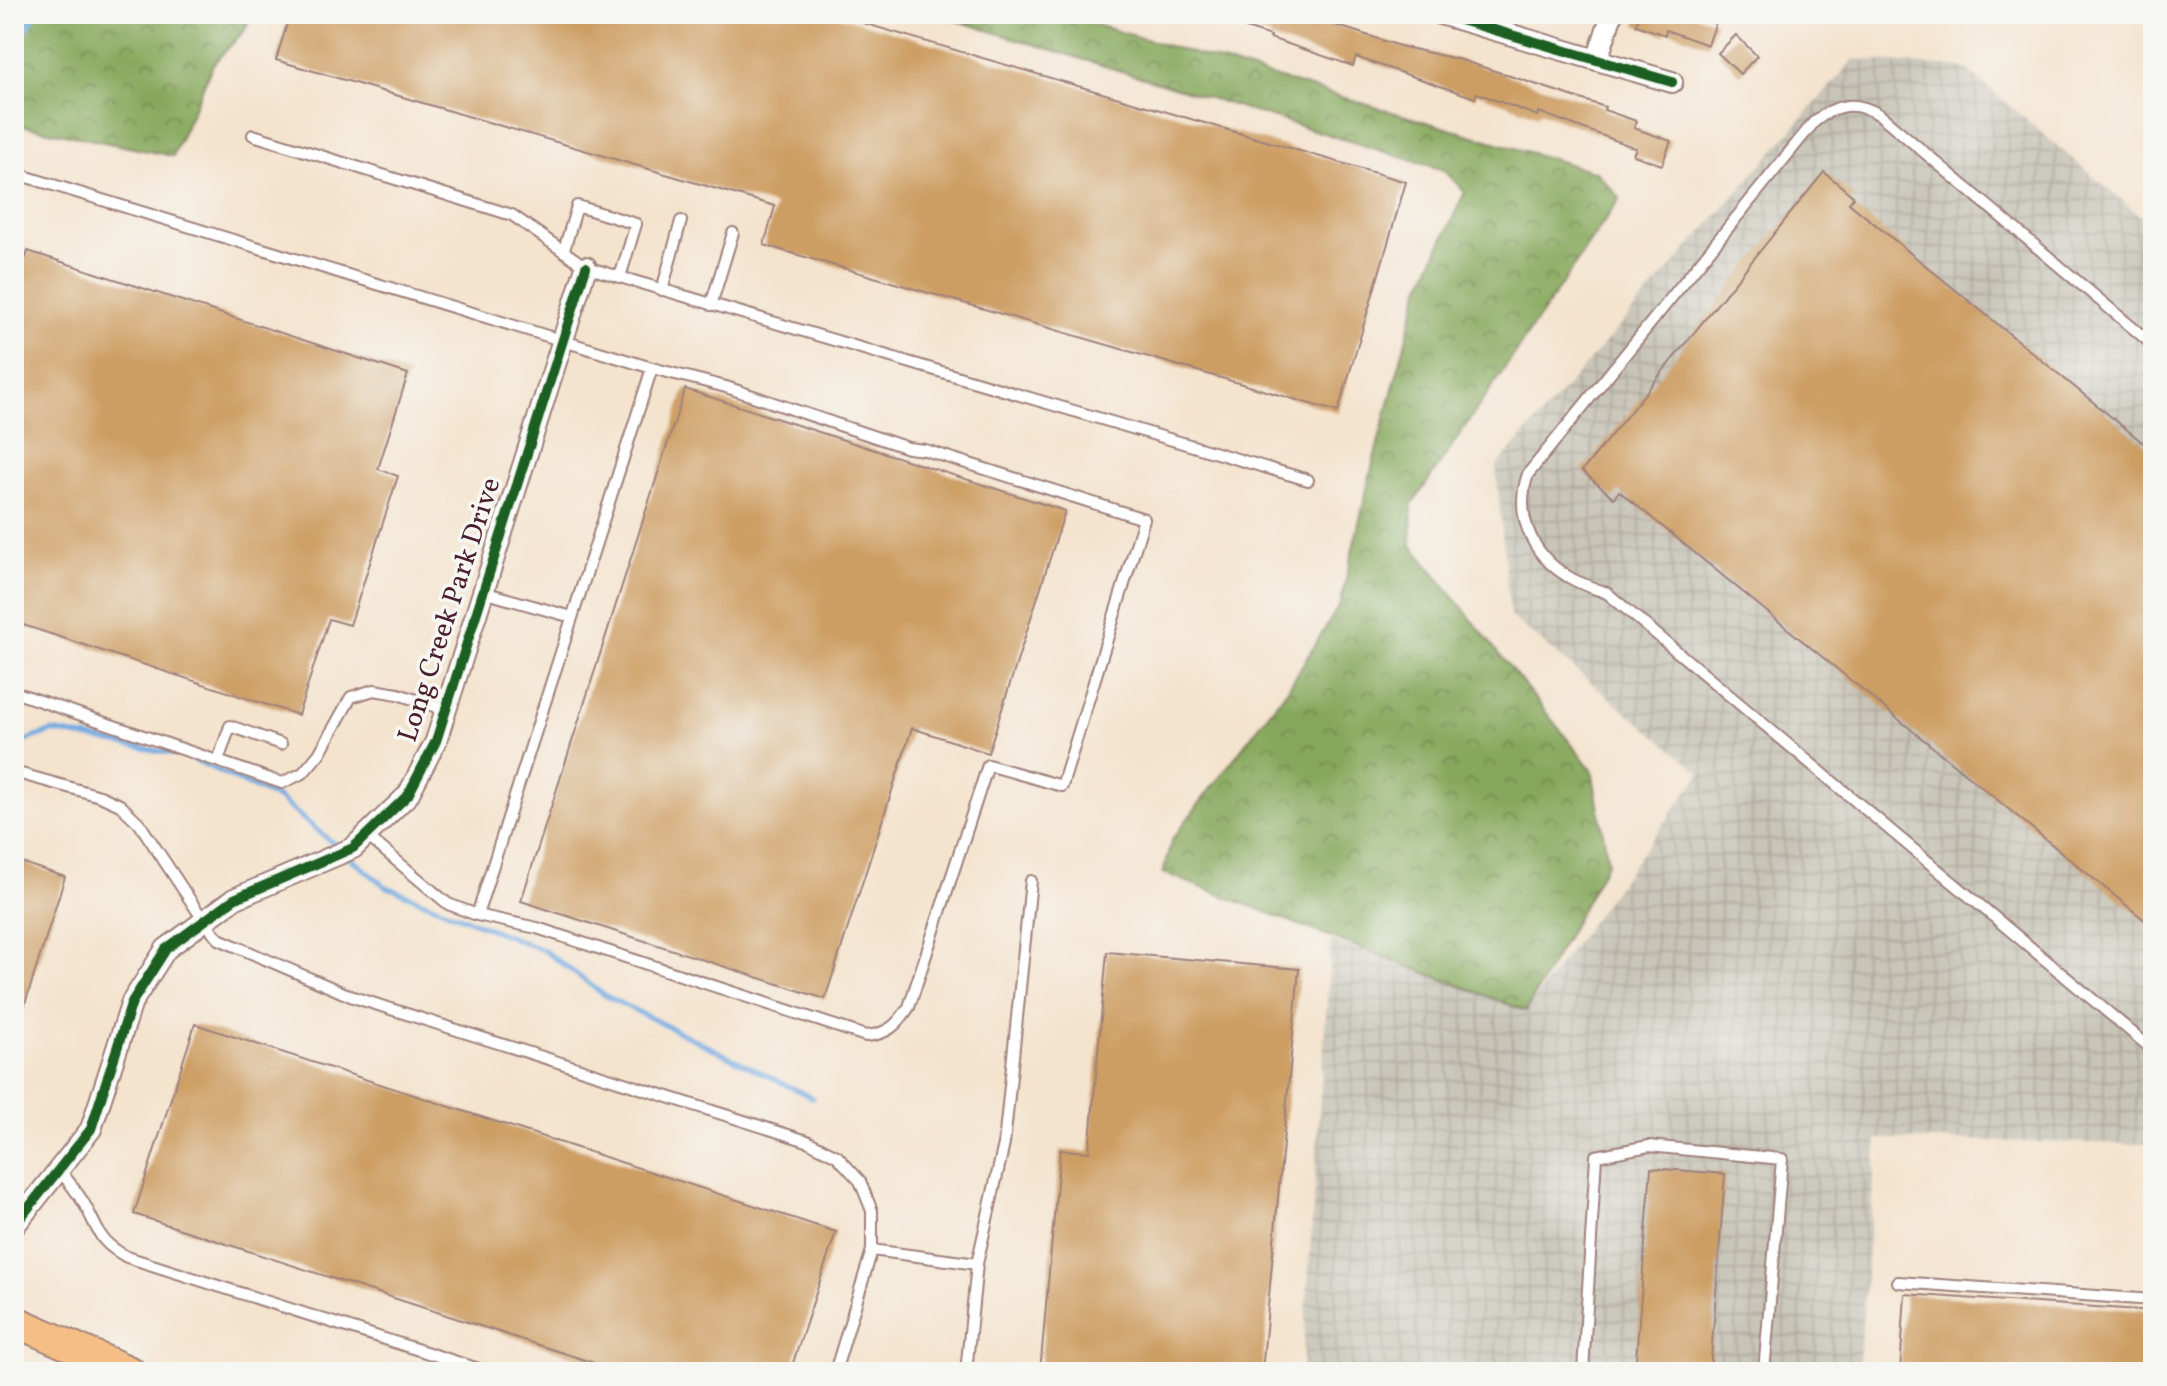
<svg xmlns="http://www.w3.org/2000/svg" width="2167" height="1386" viewBox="0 0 2167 1386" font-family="Vollkorn,serif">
<defs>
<pattern id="industrial-grid" width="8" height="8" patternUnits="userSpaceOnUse" patternTransform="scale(2)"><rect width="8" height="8" fill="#c8c4b8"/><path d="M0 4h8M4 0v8" fill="none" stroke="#ada89e"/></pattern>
<pattern id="forest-crowns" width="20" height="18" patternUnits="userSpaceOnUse" patternTransform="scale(2)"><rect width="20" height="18" fill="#86a85c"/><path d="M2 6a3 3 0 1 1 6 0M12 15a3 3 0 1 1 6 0" fill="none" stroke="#70884c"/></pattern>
</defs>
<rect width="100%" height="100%" fill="#f6f6f2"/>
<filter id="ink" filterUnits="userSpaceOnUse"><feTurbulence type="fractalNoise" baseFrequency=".0125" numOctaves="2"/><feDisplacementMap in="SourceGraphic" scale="16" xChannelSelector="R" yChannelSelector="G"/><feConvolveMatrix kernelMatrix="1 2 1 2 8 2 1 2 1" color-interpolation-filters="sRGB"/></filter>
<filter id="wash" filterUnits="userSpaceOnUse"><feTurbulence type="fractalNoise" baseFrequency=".006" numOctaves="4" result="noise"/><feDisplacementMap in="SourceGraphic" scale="32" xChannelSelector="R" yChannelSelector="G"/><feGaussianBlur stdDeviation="1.8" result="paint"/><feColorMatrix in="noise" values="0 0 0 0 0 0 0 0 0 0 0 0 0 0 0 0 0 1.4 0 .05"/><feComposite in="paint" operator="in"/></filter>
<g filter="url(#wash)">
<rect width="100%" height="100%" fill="#f4e3cd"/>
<!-- industrial -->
<path fill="url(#industrial-grid)" d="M1854,59L1965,68L2153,227V1144L1877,1139L1858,1372H1302L1331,940L1526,1010L1701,773L1510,616L1496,467Z"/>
<!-- forest -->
<path fill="url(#forest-crowns)" stroke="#686444" stroke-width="2" d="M14,14H251L245,30L213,64L173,156L14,124Z
M935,14H1060L1596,172L1620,198L1412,505L1411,544L1592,770L1608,861L1526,1011L1163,873L1172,839L1289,687L1340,604L1374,459L1420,288L1465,192L1444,170Z"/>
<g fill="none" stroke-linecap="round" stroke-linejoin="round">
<!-- stream -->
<path stroke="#74aae2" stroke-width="5" d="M14,49L36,14
M14,745L52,731L186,756L279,799L340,849
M348,856L385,886L545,951L604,995L813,1098"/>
</g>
<g id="blocks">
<!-- building -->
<path fill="#cd9e63" d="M290,14H832L1406,182L1338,412L764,245L775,206L276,60Z
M1244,14H1291L1306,19L1308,16L1400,46L1461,60L1605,107L1604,110L1636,121L1634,128L1671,141L1662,165L1633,155L1636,148L1539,112L1538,116L1477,93L1475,98L1356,57L1353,66L1270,38L1271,36L1240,26Z
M1639,14H1692L1716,22L1708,45L1666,30L1665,35L1636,25Z
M1736,35L1757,56L1740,74L1718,53Z
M1824,172L1854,197L1849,203L2153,451V927L1619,491L1614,498L1582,471Z
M28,251L408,374L378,469L398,476L350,625L329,619L298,715L14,622V293Z
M685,389L1065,511L988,753L912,728L825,999L521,901Z
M14,860L65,877L17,1029L14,1028Z
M1107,952L1299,969L1262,1372H1040L1060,1150L1089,1152Z
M195,1024L836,1232L790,1372H622L134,1214Z
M1651,1168L1725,1174L1710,1372H1635Z
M1905,1294L2153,1311V1372H1900Z"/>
</g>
</g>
<g filter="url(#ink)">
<use href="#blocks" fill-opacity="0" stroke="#9f817c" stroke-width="2"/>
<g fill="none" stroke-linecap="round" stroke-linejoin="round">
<!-- lane casing -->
<g stroke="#9f817c" stroke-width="14">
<path id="lane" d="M253,135L512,215L586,267L1308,480
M14,173L652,368L477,915L448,904L366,835
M564,250L577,206L636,224L620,277
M662,290L681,221
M711,305L733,233
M2153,345L1880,115C1855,100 1836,104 1814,122L1528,474C1514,514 1531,554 1567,576C1579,584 1594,588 1607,593L2153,1050
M483,592L572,617
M14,692L282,783L303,773L319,754L351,697L374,690L398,694L446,710
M218,761L230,726L281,744
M14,772L100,796L120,805L139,823L204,921L219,939L353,997L807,1141L837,1156L860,1181L872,1211V1250L835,1372
M477,915L537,928L866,1036C888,1034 897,1025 909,1007L988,765L1062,786L1144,519L925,450L908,448L726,387L652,368
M59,1169C68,1181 79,1194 86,1207C100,1233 99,1242 127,1257L488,1372
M872,1250L977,1264L966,1372
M977,1264L1004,1144L1031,881
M1898,1282L2153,1300
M1583,1372L1596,1156L1649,1146L1782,1159L1764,1372"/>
</g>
<!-- street casing -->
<g stroke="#9f817c" stroke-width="24">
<path id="street" d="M1440,14L1672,82
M1597,60L1612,14
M14,1226L91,1129L132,1002L166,949L234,899L353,848L408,795L436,741L586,267"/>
</g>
<!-- primary casing -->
<g stroke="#9f817c" stroke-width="34">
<path id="primary" d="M14,1321L130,1372"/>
</g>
<!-- lane -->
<use href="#lane" stroke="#fff" stroke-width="10"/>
<!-- street -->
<use href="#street" stroke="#fff" stroke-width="20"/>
<!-- primary -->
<use href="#primary" stroke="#f6be87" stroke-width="30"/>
<!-- cycleway casing -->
<g stroke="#f6f6f2" stroke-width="15">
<path id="cycleway" d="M1440,14L1672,82
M14,1226L91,1129L132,1002L166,949L234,899L353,848L408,795L436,741L586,267"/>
</g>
<!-- cycleway -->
<use href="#cycleway" stroke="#1b5e20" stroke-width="10"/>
</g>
</g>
<g text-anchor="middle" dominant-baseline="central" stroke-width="7" stroke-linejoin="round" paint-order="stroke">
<!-- street labels -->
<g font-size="28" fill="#4a1f2b" stroke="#f6f6f2">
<text transform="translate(450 610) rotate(-72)">Long Creek Park Drive</text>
</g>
</g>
<!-- margin -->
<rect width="2167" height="1386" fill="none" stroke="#f6f6f2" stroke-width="48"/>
</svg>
